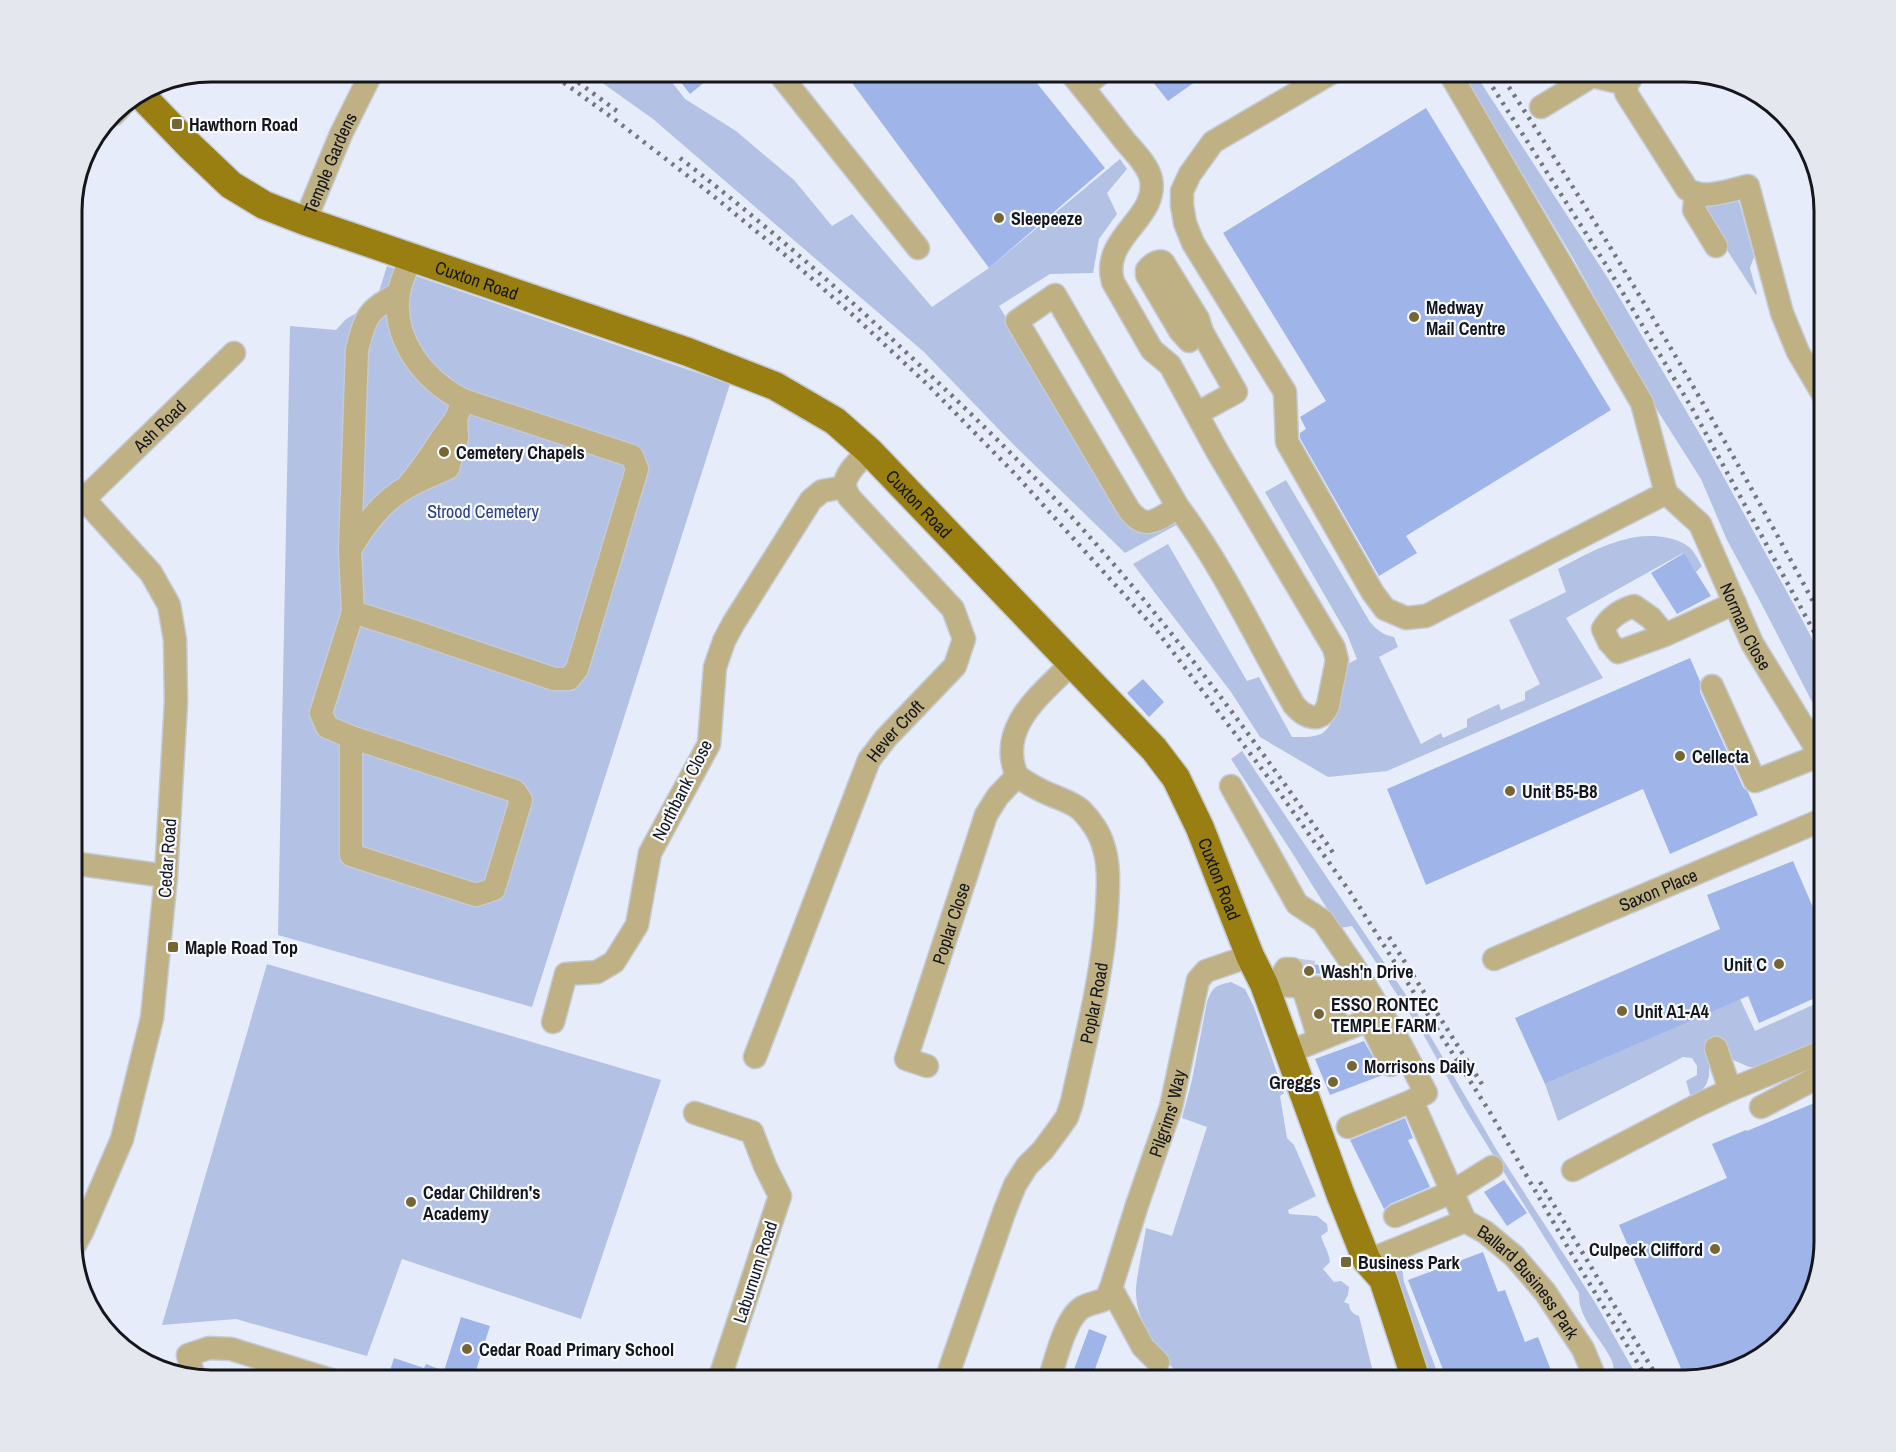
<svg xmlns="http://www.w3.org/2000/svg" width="1896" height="1452" viewBox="0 0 1896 1452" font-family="'Archivo Narrow',sans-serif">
<rect width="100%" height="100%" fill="#e6ecfa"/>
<!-- green -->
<path fill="#b2c1e4" d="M587,72H664L685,99L736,131L794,180L832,226L852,214L932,307L989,268L1120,159L1127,169L1107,193L1117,214L1099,239L1093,273L1050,274L999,306L1129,520L1170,517L1178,524L1125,553L1014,445L924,352L653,119Z
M1456,72H1474L1609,280L1705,443L1799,614L1824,661V725L1761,603L1727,540L1701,479L1659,413L1573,258L1509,151Z
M1734,200L1739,202L1754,257L1750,268L1757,294L1756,295L1702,211L1705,208Z
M387,266L730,384L532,1007L278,935L290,326L336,330L346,319L367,307L377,298Z
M1286,480L1370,622C1377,630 1383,635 1394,637L1398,647L1379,657L1421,744L1441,733L1443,738L1467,727V719L1499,704L1501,710L1525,700V692L1540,684L1509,620L1566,592L1558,569C1591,552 1629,529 1668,538C1677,540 1686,543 1692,550C1696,555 1699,561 1702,566L1696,572L1683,553L1566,618L1603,678L1387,771L1328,777L1260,737L1231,692L1133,564L1168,544L1247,681L1259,677L1292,737C1301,737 1312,738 1321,734C1338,725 1341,684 1344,666L1357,659L1347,634L1265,492Z
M1242,751L1410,1001L1496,1149L1596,1304L1639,1380H1615C1614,1374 1614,1366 1612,1361C1601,1337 1578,1320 1579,1293L1466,1111L1423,1034L1352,926L1339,928L1291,851L1231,759Z
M267,964L661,1080L581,1319L402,1259L367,1356L236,1319L162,1325Z
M1231,982L1245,989L1254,1007L1284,1093L1280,1096L1287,1138L1294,1145L1316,1196L1288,1210L1289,1214L1317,1216L1327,1224L1328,1231L1321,1236C1324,1246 1329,1252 1330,1262L1323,1269L1334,1282L1341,1281L1349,1287L1348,1295L1344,1302L1349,1304C1349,1310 1353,1314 1359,1316L1375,1380H1185C1162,1359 1134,1321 1136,1288C1138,1268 1143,1248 1146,1228L1172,1236L1207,1127L1182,1118L1192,1080L1207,1002C1213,986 1215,986 1231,982Z
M1740,999L1755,1031L1824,1000V1039L1758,1067H1749L1731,1059L1724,1041L1705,1047C1711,1069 1714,1086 1691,1098L1686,1081L1697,1075V1066L1692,1058L1683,1057L1641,1079L1558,1121L1545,1084Z
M1401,1260L1404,1282L1440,1380H1428L1388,1278L1398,1261Z"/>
<!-- building -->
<path fill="#9fb5e9" d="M673,72H717L690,94Z
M844,72H1028L1105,168L989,268Z
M1145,72H1209L1168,101Z
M1426,108L1611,410L1406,536L1417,553L1379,576L1300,438V433L1306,429L1300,417L1326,401L1223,233Z
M1684,553L1711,596L1677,614L1651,573Z
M1690,658L1700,681V692L1743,787L1748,792L1758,815L1670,854L1643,789L1426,885L1387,789Z
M1143,679L1164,702L1149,717L1127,693Z
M1793,861L1824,933V994L1759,1023L1748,996L1545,1084L1515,1018L1720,929L1707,895Z
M1304,963L1326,966L1325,974L1304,973Z
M1364,1041L1383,1075L1330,1095L1315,1059Z
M1824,1099V1241L1795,1326L1746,1366L1686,1380L1619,1225L1727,1178L1712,1144L1746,1130L1747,1131Z
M1405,1118L1413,1138L1408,1140L1430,1187L1390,1204L1384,1209L1350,1140Z
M1504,1180L1527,1213L1507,1226L1484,1192Z
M1483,1252L1498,1292L1505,1290L1525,1342L1538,1337L1552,1373L1535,1380H1447L1408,1280Z
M461,1317L490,1326L473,1380H387L394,1358L424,1368L426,1364L444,1371Z
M1089,1329L1107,1336L1091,1380H1070Z"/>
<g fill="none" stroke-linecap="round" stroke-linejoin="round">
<!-- minor-tunnel -->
<path stroke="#c6ccd9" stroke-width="22" stroke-dasharray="22 11" stroke-linecap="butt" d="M1292,969L1325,973"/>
<!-- minor casing -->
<g stroke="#c4cad6" stroke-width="25">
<g id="minor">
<path d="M778,72L918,248"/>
<path d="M1070,72C1089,95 1107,118 1125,141C1134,152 1148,165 1151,179C1159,219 1100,237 1113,282L1152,350L1170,365L1217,451L1334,648L1337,660L1328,705C1321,725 1304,717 1294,705C1256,639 1224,568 1178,507L1055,295L1017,321L1129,510C1146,532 1158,519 1178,507"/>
<path d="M1333,72L1213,142L1190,174L1182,191V205L1185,223L1193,243L1285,392L1287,442L1373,593L1385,609L1406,618L1426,616L1666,493"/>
<path d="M1449,72L1642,403L1666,493"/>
<path d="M1635,72L1627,84L1626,93L1687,189C1704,201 1729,190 1748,186L1782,313L1798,352L1824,396"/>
<path d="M1083,87L1102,72"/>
<path d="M1541,107L1592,76L1627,84"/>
<path d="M114,114L124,103"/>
<path d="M1696,194L1694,210L1716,246"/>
<path id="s1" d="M305,221L341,134L372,72"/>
<path d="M399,293C368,311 366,314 357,350L350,550L353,612L410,630L554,679H569L577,669L637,469L632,456L463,400C424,380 391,339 399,292C401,281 407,269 411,257"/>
<path d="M1191,338L1202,332L1236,392L1205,409L1196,411"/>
<path d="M1189,341L1180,331L1147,275V270C1150,266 1157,260 1163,262L1198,319L1202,332"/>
<path d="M410,483C428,462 439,440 456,419"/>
<path d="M72,486L151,573L169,605L175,640L176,702L166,876L152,1018L122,1139L82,1232L72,1250"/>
<path id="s2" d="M1666,493L1700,524L1752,643L1824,761"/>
<path id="s3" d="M84,499L234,353"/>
<path d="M351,548C366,523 383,500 409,486C421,479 435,474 448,468L457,438L456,419L463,400"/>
<path d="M1665,635L1651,618L1634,606C1621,610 1610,617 1603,629L1609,642L1618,652L1665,635L1735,603"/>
<path d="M1712,686L1755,781L1821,755"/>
<path d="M351,737V855L476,895L494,889L521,800L515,791L351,737L327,727L321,713L353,612"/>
<path d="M1231,786L1297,904L1323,921L1353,965L1402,1047L1426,1093L1412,1101"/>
<path d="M72,863L166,876"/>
<path id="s4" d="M1494,959L1824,819"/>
<path d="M1264,984L1323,988L1341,1031L1289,1052"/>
<path d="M1280,985L1283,974L1286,969H1292"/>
<path d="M1303,987L1319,1039"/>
<path d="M1323,988L1353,985L1369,1020L1341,1031"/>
<path d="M1369,1020L1391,1065"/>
<path d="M553,1022L566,974L597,972L614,962L637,925L650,853L709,744L715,667L724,641L733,624L811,500L822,491L845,487"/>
<path d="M1716,1048L1730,1090L1824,1051"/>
<path id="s5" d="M755,1057L869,760L886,738L955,666L964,639L953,609L849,497C848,494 846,491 845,488C843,474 860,460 869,451"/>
<path id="s6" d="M927,1066L906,1059L986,815L998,796L1017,776"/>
<path d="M1761,1107L1824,1074"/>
<path d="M695,1113L752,1132L765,1166L780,1196L719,1380"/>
<path d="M1348,1127L1412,1101L1465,1221"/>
<path d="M1573,1170L1694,1107L1730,1090"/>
<path d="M1395,1216L1452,1192L1492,1167"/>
<path id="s7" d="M1367,1261L1465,1221L1485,1232L1514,1256L1545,1292L1583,1349L1596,1380"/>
<path d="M1111,1288L1143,1347L1158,1362"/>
<path d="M193,1374L188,1355L209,1348L231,1349L331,1380"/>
<path id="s8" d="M946,1380L1005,1210L1015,1185L1027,1166L1043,1150L1060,1127L1067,1117L1072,1102C1086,1038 1103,974 1107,908C1108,888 1110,865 1103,845C1100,833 1090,819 1081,810C1072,802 1060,799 1049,794C1037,789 1027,783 1017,776C996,727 1042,694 1071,664"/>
<path id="s9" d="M1049,1380C1056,1360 1065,1317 1083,1307C1091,1303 1099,1302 1106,1299L1111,1288L1137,1205L1171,1107L1198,980L1206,971L1250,956"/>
</g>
</g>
<!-- major casing -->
<g stroke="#c4cad6" stroke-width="31">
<g id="major">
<path id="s10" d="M140,94L190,146L231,185L264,205L305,221L688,352L775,386L835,421L869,451L1154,749L1176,778L1200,828L1250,956L1264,984L1340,1193L1367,1261L1383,1279L1416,1380"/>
</g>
</g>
<!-- minor -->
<use href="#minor" stroke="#bfb184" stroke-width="22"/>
<!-- major -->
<use href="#major" stroke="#997e11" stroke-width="28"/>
<!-- rail -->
<path stroke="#72767f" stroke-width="4.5" stroke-dasharray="3 6" stroke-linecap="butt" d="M549,72L614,119L706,190L784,254L855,317L928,385L1016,475L1157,631L1274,785L1350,892L1491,1114L1574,1258L1648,1380
M1483,72L1608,268L1693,410L1824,650
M1499,72C1616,250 1724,434 1824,622
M571,77L617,111
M680,158C760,220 836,286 910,356C974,416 1038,478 1096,544C1183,642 1260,748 1334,854
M1389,937L1485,1089
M1540,1182L1659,1380"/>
</g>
<!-- markers -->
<g fill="#756634" stroke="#f6f9ff" stroke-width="2">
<rect x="171" y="118" width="12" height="12" rx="3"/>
<circle cx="999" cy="218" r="6"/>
<circle cx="1414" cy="317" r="6"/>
<circle cx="444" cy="452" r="6"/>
<circle cx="1680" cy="756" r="6"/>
<circle cx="1510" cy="791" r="6"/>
<rect x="167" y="941" width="12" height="12" rx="3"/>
<circle cx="1779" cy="964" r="6"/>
<circle cx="1309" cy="971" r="6"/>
<circle cx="1622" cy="1011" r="6"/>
<circle cx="1319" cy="1014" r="6"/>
<circle cx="1352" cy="1066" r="6"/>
<circle cx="1333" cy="1082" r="6"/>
<circle cx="411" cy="1202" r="6"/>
<circle cx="1715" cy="1249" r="6"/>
<rect x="1340" y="1256" width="12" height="12" rx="3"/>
<circle cx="467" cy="1349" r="6"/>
</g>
<g text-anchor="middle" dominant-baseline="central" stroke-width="4.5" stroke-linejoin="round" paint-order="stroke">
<!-- poi labels -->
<g font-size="18" font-weight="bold" fill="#14161b" stroke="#f6f9ff" text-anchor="start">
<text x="189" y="124">Hawthorn Road</text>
<text x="1011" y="218">Sleepeeze</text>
<text x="1426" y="307">Medway<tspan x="1426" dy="21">Mail Centre</tspan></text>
<text x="456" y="452">Cemetery Chapels</text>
<text x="1692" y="756">Cellecta</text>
<text x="1522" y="791">Unit B5-B8</text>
<text x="185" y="947">Maple Road Top</text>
<text x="1767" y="964" text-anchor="end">Unit C</text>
<text x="1321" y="971">Wash'n Drive</text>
<text x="1331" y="1004">ESSO RONTEC<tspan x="1331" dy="21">TEMPLE FARM</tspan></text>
<text x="1634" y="1011">Unit A1-A4</text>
<text x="1364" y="1066">Morrisons Daily</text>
<text x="1321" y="1082" text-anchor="end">Greggs</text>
<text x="423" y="1192">Cedar Children's<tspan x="423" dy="21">Academy</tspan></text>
<text x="1703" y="1249" text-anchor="end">Culpeck Clifford</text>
<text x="1358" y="1262">Business Park</text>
<text x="479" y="1349">Cedar Road Primary School</text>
</g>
<!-- street labels -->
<g font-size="18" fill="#14161b" stroke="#f6f9ff">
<text stroke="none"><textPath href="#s1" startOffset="63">Temple Gardens</textPath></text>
<text stroke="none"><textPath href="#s10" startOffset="393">Cuxton Road</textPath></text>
<text stroke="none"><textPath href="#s3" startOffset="105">Ash Road</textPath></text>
<text stroke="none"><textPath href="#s10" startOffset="897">Cuxton Road</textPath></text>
<text stroke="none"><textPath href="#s2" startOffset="158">Norman Close</textPath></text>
<text stroke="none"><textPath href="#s5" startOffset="357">Hever Croft</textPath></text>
<text transform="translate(682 790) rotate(-63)">Northbank Close</text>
<text transform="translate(167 858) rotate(-86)">Cedar Road</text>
<text stroke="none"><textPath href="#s10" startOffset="1383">Cuxton Road</textPath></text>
<text stroke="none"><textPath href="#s4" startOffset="178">Saxon Place</textPath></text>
<text stroke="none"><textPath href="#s6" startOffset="165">Poplar Close</textPath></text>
<text stroke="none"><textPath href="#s8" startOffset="410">Poplar Road</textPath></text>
<text stroke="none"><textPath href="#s9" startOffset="302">Pilgrims' Way</textPath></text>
<text transform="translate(755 1272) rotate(-72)">Laburnum Road</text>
<text stroke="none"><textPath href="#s7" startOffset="195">Ballard Business Park</textPath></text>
</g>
<!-- park labels -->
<g font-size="18" fill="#2a3f7e" stroke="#f6f9ff">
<text x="483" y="511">Strood Cemetery</text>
</g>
</g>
<!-- crop -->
<path d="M0 0H1896V1452H0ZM211 82H1685A129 129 0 0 1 1814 211V1241A129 129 0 0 1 1685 1370H211A129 129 0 0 1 82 1241V211A129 129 0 0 1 211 82Z" fill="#e4e7ed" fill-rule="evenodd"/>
<path fill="none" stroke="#14161b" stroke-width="3" d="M211 82H1685A129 129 0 0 1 1814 211V1241A129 129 0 0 1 1685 1370H211A129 129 0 0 1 82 1241V211A129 129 0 0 1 211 82Z"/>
</svg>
